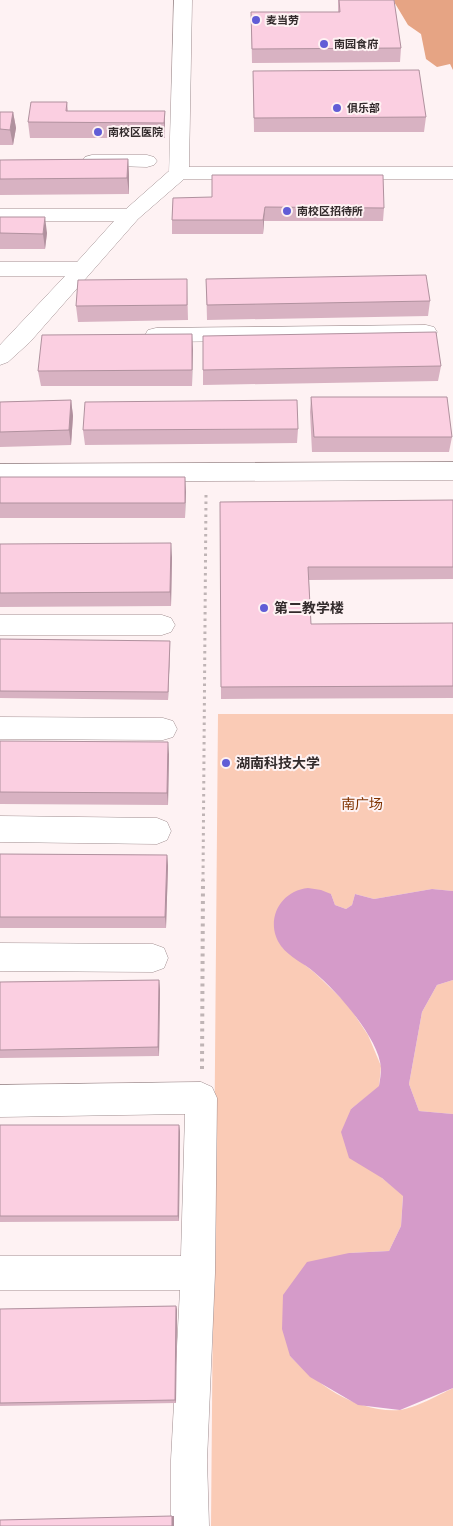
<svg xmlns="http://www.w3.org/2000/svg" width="453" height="1526" viewBox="0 0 453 1526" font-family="'DM Sans','Noto Sans SC',sans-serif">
<rect width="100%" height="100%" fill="#fef2f3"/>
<!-- green -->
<path fill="#facbb6" d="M218,714H453V891L432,889L374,899L355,894L352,905L346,909L335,905L331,894L282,947L315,973L348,1005L368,1035L381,1066L379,1087L351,1109L382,1178L403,1195L401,1226L389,1251L349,1253L290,1356C318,1385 356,1413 400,1410C415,1408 439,1395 453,1388V1526H211Z
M453,980V1114L419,1111L409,1084L422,1012L437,985Z"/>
<!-- forest -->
<path fill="#e6a484" d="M393,0H453V70L450,64L437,67L426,59L421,34L408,25Z"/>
<!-- water -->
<path fill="#d59bc9" d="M308,888L321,890L331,894L335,905L346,909L352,905L355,894L374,899L432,889L453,891V980L437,985L422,1012L409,1084L419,1111L453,1114V1388L400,1410L358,1405L310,1377L290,1356L282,1329L283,1295L307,1262L349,1253L389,1251L401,1226L403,1196L382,1178L349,1158L341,1132L351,1109L379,1086C380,1080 381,1074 381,1068C379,1038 336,990 314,972C305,964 289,957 281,946C264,922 279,891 308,888Z"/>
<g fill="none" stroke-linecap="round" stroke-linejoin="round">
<!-- minor casing -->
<g stroke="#a18f91" stroke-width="1">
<path id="minor" d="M174,0H192L189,167H453V179H184L138,219L30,342L8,362L0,365V345L65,276H0V262H77L114,221H0V209H126L169,171Z
M92,155H147L154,157L157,161L154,165L147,167L85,165L82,161L85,157Z
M426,325L434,327L437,332L434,337L426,339L156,342L148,340L145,335L148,330L156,328Z
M453,462V480L0,482V464Z
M0,615H162L171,618L175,625L171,632L162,635H0Z
M0,717L163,718L173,721L177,729L173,737L163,740L0,739Z
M0,816L157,818L167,822L171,831L167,840L157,844L0,842Z
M0,943L153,944L164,948L168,958L164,968L153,972L0,971Z
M201,1082L212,1087L217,1098L215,1273L207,1460L209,1526H171V1460L180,1290H0V1256H181L185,1114L0,1117V1085Z"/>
</g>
<!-- path-far1 -->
<path stroke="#bfb4b5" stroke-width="3" stroke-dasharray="2.5 4" stroke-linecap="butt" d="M203,881L206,495"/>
<!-- path -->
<path stroke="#bfb4b5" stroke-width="4" stroke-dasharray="3 4.5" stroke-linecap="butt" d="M202,1069L203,880"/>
<!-- minor -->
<use href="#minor" fill="#fff" fill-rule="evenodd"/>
</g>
<!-- wall -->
<path fill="#d8b2c2" d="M338,0H394L401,48L400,62L252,63L251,12H338Z
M253,71L426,117L424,132H254Z
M67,102L68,111H165V138H30L28,122Z
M0,112H13L16,128L13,145H0Z
M128,159L129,175V194L0,195V160Z
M173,198L384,208L383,221H264L263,234H172V220Z
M0,217L47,233L45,249H0Z
M187,279L188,320L78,322L76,306Z
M206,279L430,301L428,316L207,320Z
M192,334V386H41L38,371Z
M203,336L441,366L438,381L203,385Z
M311,397L452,437L449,452H312L310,412Z
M71,400L73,416L71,445L0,447V402Z
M298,429L297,443L85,445L83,430Z
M0,477H185V518H0Z
M453,500V579L309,580L311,624L453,623V698L221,699L220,502Z
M0,544L172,557L171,606L0,607Z
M0,639L170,641V649L168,700L0,698Z
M0,741L169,754L168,805L0,804Z
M0,854L167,855L168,866L166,928H0Z
M159,980L160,990L159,1056L0,1058V982Z
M0,1125H179L180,1132L179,1221L0,1222Z
M176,1306L177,1310L176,1403L0,1406V1309Z"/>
<!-- shaded-wall -->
<path fill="#b0919e" d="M165,111V138L164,123Z
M13,112L16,128L13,145L10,130Z
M128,159L129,175V194L127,178Z
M265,207L264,221L263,234V220Z
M45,217L47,233L45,249L43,234Z
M192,334L193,350L192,386Z
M71,400L73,416L71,445L69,430Z
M185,477L186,492L185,518Z
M171,543L172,557L171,606L170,592Z
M170,641V649L168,700V692Z
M168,742L169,754L168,805L167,793Z
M167,855L168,866L166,928L165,917Z
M159,980L160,990L159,1056L158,1047Z
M179,1125L180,1132L179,1221L178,1216Z
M176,1306L177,1310L176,1403L175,1400Z
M172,1516H174V1526H172Z"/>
<!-- building -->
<path fill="#fbcfe1" stroke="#b0919e" d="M339,0H394L401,48L252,49L251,12H340Z
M419,70L426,117L254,118L253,71Z
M31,102H67L66,111H165L164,123L28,122Z
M0,112H13L10,130L0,129Z
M128,159L127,178L0,179V160Z
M212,175H383L384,208L265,207L263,220H172L173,198L212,197Z
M0,217H45L43,234L0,233Z
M426,275L430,301L207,305L206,279Z
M187,279V305L76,306L78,280Z
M436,332L441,366L203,370V336Z
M192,334V370L38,371L42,335Z
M311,397H447L452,437H314Z
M71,400L69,430L0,432V402Z
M297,400L298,429L83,430L85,402Z
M0,477H185V503H0Z
M453,500V567H308L311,624L453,623V686L221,687L220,502Z
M171,543L170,592L0,593V544Z
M0,639L170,641L168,692L0,691Z
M0,741L168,742L167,793L0,792Z
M0,854L167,855L165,917H0Z
M159,980L158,1047L0,1050V982Z
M0,1125H179L178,1216H0Z
M176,1306L175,1400L0,1403V1309Z
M172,1516V1526H0V1520Z"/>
<!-- markers -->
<g fill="#615dd6" stroke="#fef2f3" stroke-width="2">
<circle cx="256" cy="20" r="5"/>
<circle cx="324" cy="44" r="5"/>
<circle cx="337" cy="108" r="5"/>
<circle cx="98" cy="132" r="5"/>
<circle cx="287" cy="211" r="5"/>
<circle cx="264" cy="608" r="5"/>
<circle cx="226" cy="763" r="5"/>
</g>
<g text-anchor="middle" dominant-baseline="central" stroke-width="4" stroke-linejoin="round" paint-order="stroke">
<!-- far-poi labels -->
<g font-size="11" font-weight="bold" fill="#332b2c" stroke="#fef2f3" text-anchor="start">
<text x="266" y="20">麦当劳</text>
<text x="334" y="44">南园食府</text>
<text x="347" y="108">俱乐部</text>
<text x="108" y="132">南校区医院</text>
<text x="297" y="211">南校区招待所</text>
</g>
<!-- poi labels -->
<g font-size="14" font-weight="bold" fill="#332b2c" stroke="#fef2f3" text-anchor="start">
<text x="274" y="608">第二教学楼</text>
<text x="236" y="763">湖南科技大学</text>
</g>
<!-- park labels -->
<g font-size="14" fill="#803300" stroke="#fef2f3">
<text x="362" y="804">南广场</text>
</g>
</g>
</svg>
